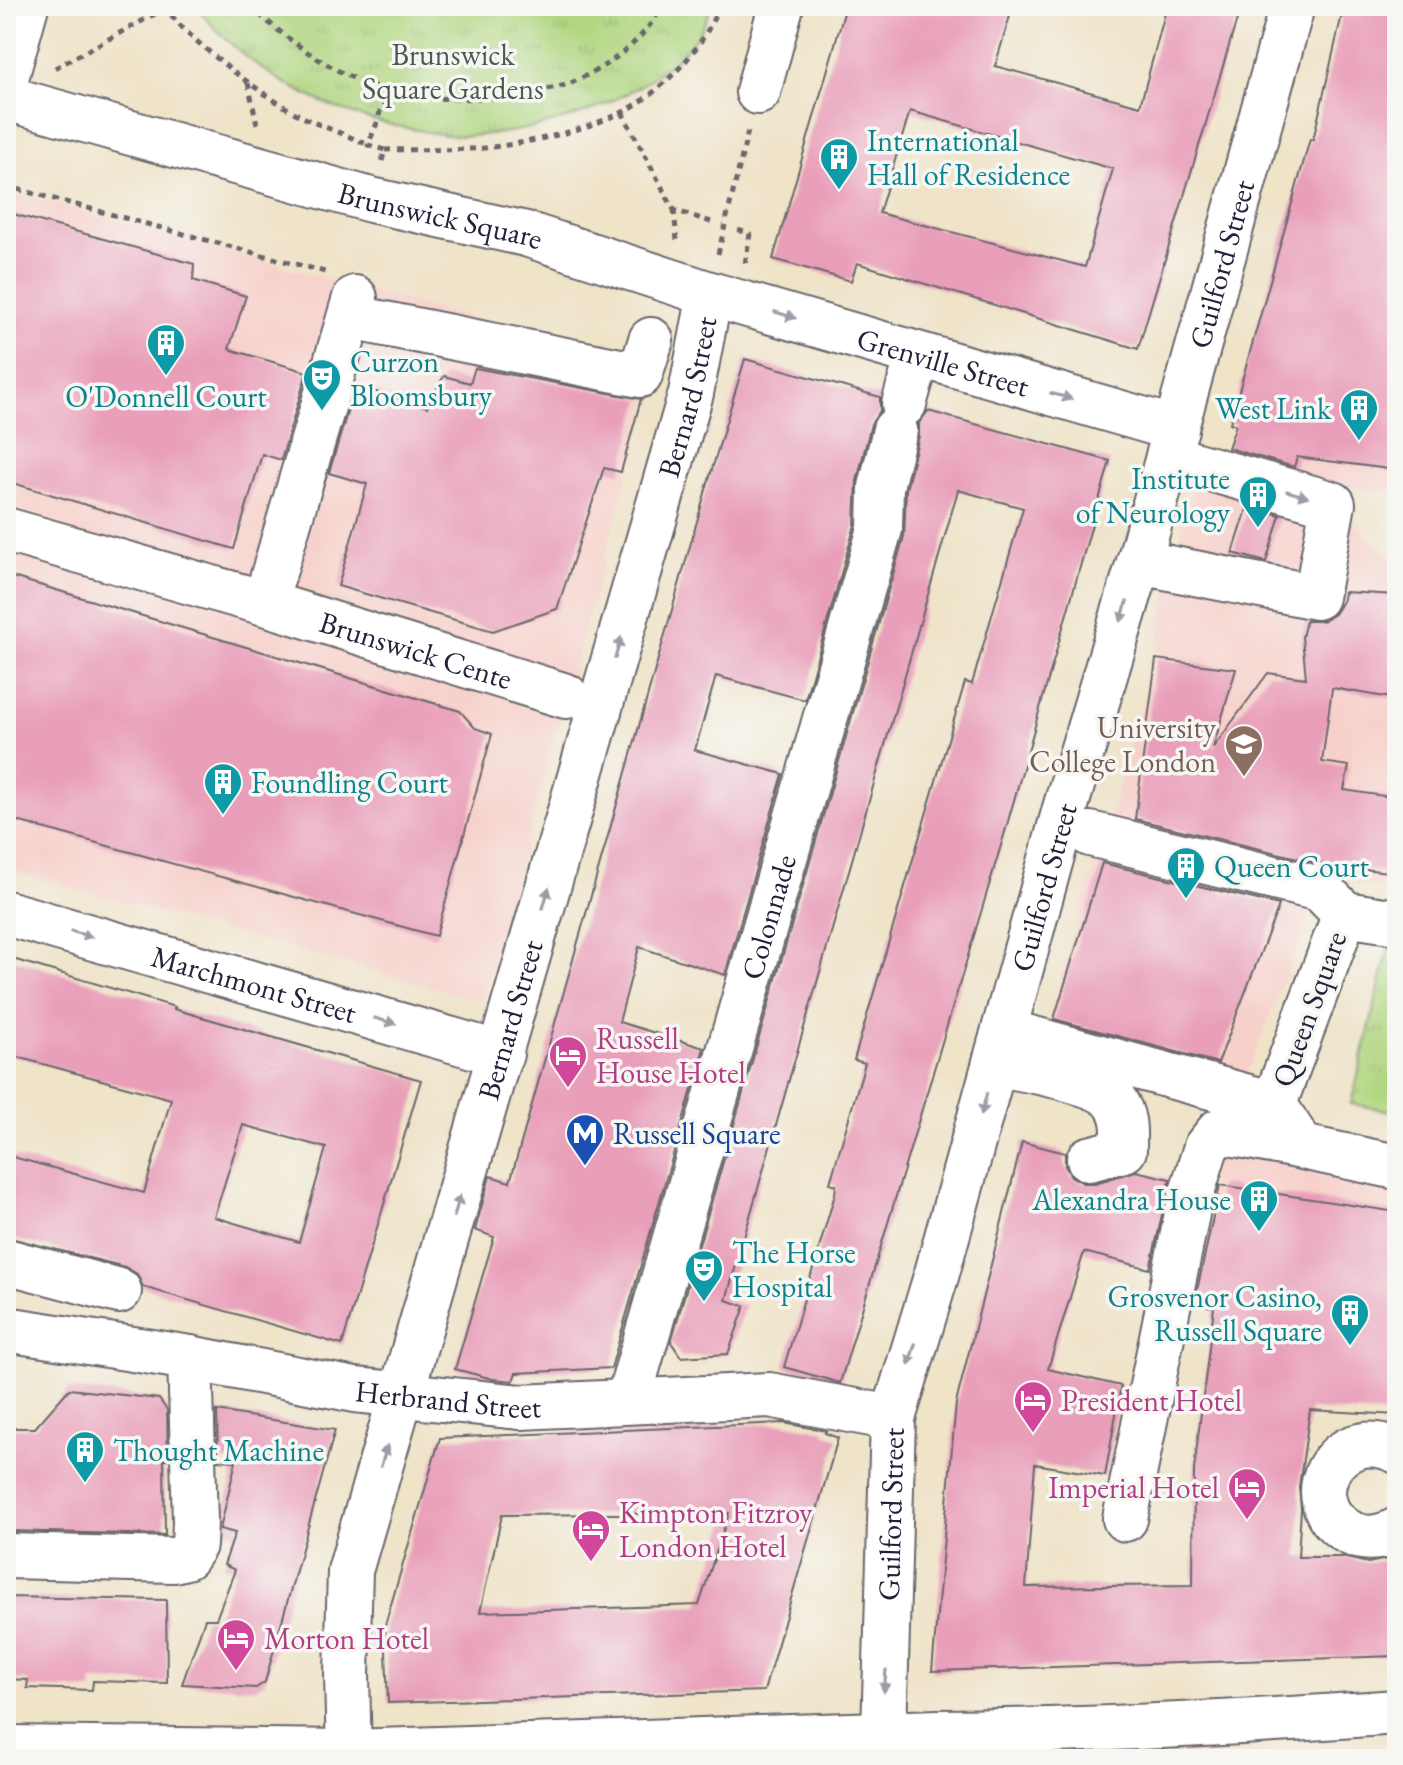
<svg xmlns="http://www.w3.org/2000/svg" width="1403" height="1765" viewBox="0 0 1403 1765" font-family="'EB Garamond',serif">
<defs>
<pattern id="park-tufts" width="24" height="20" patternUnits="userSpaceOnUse" patternTransform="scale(2)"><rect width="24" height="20" fill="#b0d680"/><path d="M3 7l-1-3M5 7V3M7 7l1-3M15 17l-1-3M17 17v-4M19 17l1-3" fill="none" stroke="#97b770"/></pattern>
</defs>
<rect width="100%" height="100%" fill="#f6f6f2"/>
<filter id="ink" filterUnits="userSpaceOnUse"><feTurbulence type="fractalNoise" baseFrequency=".0125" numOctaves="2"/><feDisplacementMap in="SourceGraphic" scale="16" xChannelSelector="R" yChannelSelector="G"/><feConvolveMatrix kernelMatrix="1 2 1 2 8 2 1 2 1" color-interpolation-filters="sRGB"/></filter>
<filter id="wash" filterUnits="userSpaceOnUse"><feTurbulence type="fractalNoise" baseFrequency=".006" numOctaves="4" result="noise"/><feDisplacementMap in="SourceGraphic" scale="32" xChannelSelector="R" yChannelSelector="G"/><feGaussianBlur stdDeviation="1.8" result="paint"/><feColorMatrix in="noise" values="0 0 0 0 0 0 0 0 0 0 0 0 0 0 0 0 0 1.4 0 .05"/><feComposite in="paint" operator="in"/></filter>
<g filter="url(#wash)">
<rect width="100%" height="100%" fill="#efe3c8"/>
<!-- built -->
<path fill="#f7d0ca" d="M1344,6H1397V493L1308,483L1397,561V887L1324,881L1247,1073L1269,1158L1397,1179V1323L1280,1320L1191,1303L1210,1184V1085L1044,1035L1156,659L1169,575L1200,466L1225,460L1236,425L1310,139L1318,121Z
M6,190L657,369L482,1001L6,870Z"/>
<!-- park -->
<path fill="url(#park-tufts)" stroke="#697c5e" stroke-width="2" d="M196,6H711C700,46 659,76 624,95C575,121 516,135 460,136C444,136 428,132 412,129C328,114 249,74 196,6Z
M1391,938L1397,939V1112L1351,1104Z"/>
<g id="blocks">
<!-- building -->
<path fill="#e99fba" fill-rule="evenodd" d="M846,6H1013L995,66L1140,106L1167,6H1241L1138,349L857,263L851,281L773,259ZM910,111L1113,169L1085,267L879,213Z
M1344,6H1397V470L1297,457L1294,467L1228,448L1236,425L1230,423L1310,139L1313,140Z
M6,212L194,264L193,280L246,296L229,349L307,372L281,460L262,454L234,549L6,481Z
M745,359L880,397V411L871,424L857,481L855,525L805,700L716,676L695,750L783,774L725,975L639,947L619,1022L704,1048L611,1368L516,1373L513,1381L493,1379L455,1369L494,1237L475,1230L490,1176L510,1182L707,486Z
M475,368L641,399L621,472L604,468L557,609L493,631L338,586L367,484L329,473L355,386L427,407L444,376L470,383Z
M928,411L1110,461L1005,832L840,1383L784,1367L835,1194L836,1185L830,1183L865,1063L854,1060L965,682L972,684L1023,508L958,490L726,1300L745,1306L728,1354L681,1357L671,1342L904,536L906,490L919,436V423Z
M1248,506L1280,515L1266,562L1233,553Z
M6,575L460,711L475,728L492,734L436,936L6,818Z
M1344,592L1397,595V699L1332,688L1322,762L1349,766L1344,790L1397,798V873L1327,865L1135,819L1156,659L1236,669L1213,748L1268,673L1306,678L1302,637L1306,621H1323L1334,614L1343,600Z
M1102,863L1279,905L1218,1063L1054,1019Z
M6,957L175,1007L174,1009L421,1080L342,1345L143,1287L137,1274L125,1267L6,1237V1155L144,1193L171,1099L6,1054ZM243,1125L326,1148L299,1242L214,1217Z
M1022,1142L1065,1153V1166L1071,1176L1083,1183H1095L1136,1171L1170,1179L1150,1269L1084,1252L1048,1369L1121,1386L1105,1476L1035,1464L1026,1587L1193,1585L1194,1470L1214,1307L1194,1304L1220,1185L1397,1212V1415L1310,1410L1299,1487L1301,1509L1298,1557H1342L1368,1563L1397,1557V1656L932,1671L956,1403Z
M69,1389L159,1399L167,1410L168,1459H164L165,1535L6,1531V1428H35Z
M217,1411L335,1430L265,1682L256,1688L182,1684L205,1619H216L235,1570L224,1565L235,1533L220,1529L236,1461L218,1460Z
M784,1423L826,1431L825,1433L838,1438L764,1691L388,1703L385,1625L440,1438ZM729,1513L699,1605L480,1612L502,1515Z
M6,1597L166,1600L167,1683L93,1681L92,1690L27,1688L28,1680L6,1679Z"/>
</g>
</g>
<g filter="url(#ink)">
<use href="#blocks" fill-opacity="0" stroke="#6a666c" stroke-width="2"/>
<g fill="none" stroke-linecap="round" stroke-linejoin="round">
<!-- minor casing -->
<g stroke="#6a666c" stroke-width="48">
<g id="minor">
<path d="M6,78L26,6"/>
<path d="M758,92L781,6"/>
<path d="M350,317L640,375L651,340"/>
<path d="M904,404L918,355"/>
<path d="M6,530L265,603L355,298"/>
<path d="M1139,562L1316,597L1333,504L1168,457"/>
<path id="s1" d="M265,603L566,696"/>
<path d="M1090,834L1320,889L1345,914"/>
<path id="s2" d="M6,913L501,1054"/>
<path d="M1397,922L1345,914L1274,1104L1302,1147L1397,1167"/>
<path d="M1004,1031L1274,1104"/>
<path d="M995,1063C1024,1070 1098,1079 1115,1102C1126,1116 1124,1133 1124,1150L1089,1159"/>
<path d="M6,1261L119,1291"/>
<path id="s3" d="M6,1329L190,1358L355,1390L521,1407L769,1395L893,1418"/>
<path id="s4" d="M628,1401L880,529L881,487L895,430"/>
<path d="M1397,1451C1335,1421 1293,1503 1350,1533C1366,1541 1382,1538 1397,1530"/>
<path d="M1125,1519L1190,1199L1206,1147L1219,1131L1302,1147"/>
<path d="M6,1556L174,1560L186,1557L194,1545L195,1522L190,1358"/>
</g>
</g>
<!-- major casing -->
<g stroke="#6a666c" stroke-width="48">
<g id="major">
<path id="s5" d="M6,98L371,200L526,234L710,294L1176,429"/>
<path id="s6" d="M884,1734L893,1418L937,1273L1064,812L1139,562L1292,6"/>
<path d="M6,1748L349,1752L938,1732C1091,1731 1244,1723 1397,1712"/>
<path id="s7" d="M349,1759L347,1674L350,1571L691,393L710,294"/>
</g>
</g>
<!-- path -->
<path stroke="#6a666c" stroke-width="5" stroke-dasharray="6 6" stroke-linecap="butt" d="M164,6C186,39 263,96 299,115C321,127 346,134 368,145
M250,6C280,33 313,59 349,76C408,104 479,103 541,90C551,88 562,87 571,83C609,66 642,43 662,6
M55,68L166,8
M248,83L257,124
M622,112L674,210L711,222
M385,150C418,149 451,151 484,148C530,143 579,132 621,113C659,95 707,46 718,6
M382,161L385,150L368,145L377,123L386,89
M6,186L325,272
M674,210L677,241
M738,230L750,234L745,264
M718,254L748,131
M1397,1035L1389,1071L1397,1086"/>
<!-- minor -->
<use href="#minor" stroke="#fff" stroke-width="44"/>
<!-- major -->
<use href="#major" stroke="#fff" stroke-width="44"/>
</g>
<!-- one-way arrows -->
<defs><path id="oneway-solid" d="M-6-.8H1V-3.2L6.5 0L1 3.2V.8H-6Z" transform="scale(2)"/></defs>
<g fill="#9c9ca7">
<use href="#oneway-solid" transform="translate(785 315) rotate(17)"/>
<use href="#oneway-solid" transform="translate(1061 396) rotate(16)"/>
<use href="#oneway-solid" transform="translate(1297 494) rotate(16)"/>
<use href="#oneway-solid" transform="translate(1124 611) rotate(107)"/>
<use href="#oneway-solid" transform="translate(618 648) rotate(-74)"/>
<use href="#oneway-solid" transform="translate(546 898) rotate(-74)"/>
<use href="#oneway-solid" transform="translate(81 934) rotate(16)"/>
<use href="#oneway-solid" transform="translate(385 1021) rotate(16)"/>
<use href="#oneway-solid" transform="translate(984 1104) rotate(105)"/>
<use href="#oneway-solid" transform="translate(457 1206) rotate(-74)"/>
<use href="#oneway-solid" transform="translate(912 1354) rotate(107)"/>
<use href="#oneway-solid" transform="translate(384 1456) rotate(-73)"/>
<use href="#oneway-solid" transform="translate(885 1681) rotate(95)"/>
</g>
</g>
<!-- icons -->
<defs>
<g id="building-pin" transform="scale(2)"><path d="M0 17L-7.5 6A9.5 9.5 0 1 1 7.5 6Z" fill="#0f9aa8" stroke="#f6f6f2"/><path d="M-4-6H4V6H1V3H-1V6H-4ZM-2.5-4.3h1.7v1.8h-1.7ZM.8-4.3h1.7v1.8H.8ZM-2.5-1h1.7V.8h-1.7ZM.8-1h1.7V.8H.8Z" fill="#fff"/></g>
<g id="theatre-pin" transform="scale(2)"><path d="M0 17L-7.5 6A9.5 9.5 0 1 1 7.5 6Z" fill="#0f9aa8" stroke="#f6f6f2"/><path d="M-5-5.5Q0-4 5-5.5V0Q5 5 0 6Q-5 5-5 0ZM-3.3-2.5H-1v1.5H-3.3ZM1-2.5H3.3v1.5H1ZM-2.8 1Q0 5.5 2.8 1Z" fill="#fff"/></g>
<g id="university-pin" transform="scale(2)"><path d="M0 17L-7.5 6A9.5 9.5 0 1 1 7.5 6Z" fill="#8d6e63" stroke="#f6f6f2"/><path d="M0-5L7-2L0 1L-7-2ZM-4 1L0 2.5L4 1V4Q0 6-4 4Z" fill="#fff"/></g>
<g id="hotel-pin" transform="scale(2)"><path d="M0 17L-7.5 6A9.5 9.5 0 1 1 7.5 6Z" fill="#d1479c" stroke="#f6f6f2"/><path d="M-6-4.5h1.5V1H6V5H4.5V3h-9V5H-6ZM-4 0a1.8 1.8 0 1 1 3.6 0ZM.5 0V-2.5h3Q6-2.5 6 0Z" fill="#fff"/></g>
<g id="metro-pin" transform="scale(2)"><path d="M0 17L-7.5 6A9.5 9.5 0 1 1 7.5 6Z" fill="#1a4fb4" stroke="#f6f6f2"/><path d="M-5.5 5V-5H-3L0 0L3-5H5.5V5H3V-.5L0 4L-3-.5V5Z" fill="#fff"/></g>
</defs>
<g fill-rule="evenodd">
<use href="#building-pin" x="839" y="157"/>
<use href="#building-pin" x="166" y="343"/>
<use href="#theatre-pin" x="322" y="378"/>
<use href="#building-pin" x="1359" y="408"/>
<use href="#building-pin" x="1258" y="495"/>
<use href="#university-pin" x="1244" y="744"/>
<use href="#building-pin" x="223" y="782"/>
<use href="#building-pin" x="1186" y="866"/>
<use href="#hotel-pin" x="568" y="1055"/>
<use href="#metro-pin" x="585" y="1133"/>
<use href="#building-pin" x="1259" y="1199"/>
<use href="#theatre-pin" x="704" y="1269"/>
<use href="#building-pin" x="1350" y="1313"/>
<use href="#hotel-pin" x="1033" y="1400"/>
<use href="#building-pin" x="85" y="1450"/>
<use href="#hotel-pin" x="1247" y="1487"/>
<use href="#hotel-pin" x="591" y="1529"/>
<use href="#hotel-pin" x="236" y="1638"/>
</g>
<g text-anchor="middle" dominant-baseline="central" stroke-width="7" stroke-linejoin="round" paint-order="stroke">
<!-- park labels -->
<g font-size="30" fill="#4d5850" stroke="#f6f6f2">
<text x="453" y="54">Brunswick<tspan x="453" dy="34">Square Gardens</tspan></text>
</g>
<!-- culture labels -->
<g font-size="30" fill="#0d838f" stroke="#f6f6f2" text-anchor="start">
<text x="867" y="140">International<tspan x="867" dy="34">Hall of Residence</tspan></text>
<text x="350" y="361">Curzon<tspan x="350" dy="34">Bloomsbury</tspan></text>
<text x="166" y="396" text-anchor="middle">O'Donnell Court</text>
<text x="1331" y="408" text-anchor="end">West Link</text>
<text x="1230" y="478" text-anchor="end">Institute<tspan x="1230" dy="34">of Neurology</tspan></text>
<text x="251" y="782">Foundling Court</text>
<text x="1214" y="866">Queen Court</text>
<text x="1231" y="1199" text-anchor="end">Alexandra House</text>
<text x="732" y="1252">The Horse<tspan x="732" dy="34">Hospital</tspan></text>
<text x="1322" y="1296" text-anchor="end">Grosvenor Casino,<tspan x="1322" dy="34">Russell Square</tspan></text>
<text x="113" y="1450">Thought Machine</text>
</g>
<!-- street labels -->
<g font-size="30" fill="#22223b" stroke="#f6f6f2">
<text stroke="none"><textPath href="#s5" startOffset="450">Brunswick Square</textPath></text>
<text stroke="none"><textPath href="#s6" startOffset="1516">Guilford Street</textPath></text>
<text stroke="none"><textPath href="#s5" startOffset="974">Grenville Street</textPath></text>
<text stroke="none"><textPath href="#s7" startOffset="1410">Bernard Street</textPath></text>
<text stroke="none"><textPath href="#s1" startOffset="158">Brunswick Cente</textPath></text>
<text stroke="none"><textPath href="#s6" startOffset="868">Guilford Street</textPath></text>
<text stroke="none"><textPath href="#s4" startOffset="504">Colonnade</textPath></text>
<text stroke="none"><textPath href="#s2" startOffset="258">Marchmont Street</textPath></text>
<text transform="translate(1309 1009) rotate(-70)">Queen Square</text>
<text stroke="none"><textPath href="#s7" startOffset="762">Bernard Street</textPath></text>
<text stroke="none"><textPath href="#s3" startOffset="448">Herbrand Street</textPath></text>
<text stroke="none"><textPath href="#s6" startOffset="220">Guilford Street</textPath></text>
</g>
<!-- education labels -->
<g font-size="30" fill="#785e54" stroke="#f6f6f2" text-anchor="end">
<text x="1216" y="727">University<tspan x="1216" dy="34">College London</tspan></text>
</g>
<!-- hotel labels -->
<g font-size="30" fill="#b23c85" stroke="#f6f6f2" text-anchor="start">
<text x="596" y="1038">Russell<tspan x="596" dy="34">House Hotel</tspan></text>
<text x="1061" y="1400">President Hotel</text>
<text x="1219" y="1487" text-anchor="end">Imperial Hotel</text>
<text x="619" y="1512">Kimpton Fitzroy<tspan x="619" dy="34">London Hotel</tspan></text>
<text x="264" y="1638">Morton Hotel</text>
</g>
<!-- transit labels -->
<g font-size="30" fill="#164399" stroke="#f6f6f2" text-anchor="start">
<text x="613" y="1133">Russell Square</text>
</g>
</g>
<!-- margin -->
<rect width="1403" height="1765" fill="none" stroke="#f6f6f2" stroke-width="32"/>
</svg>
